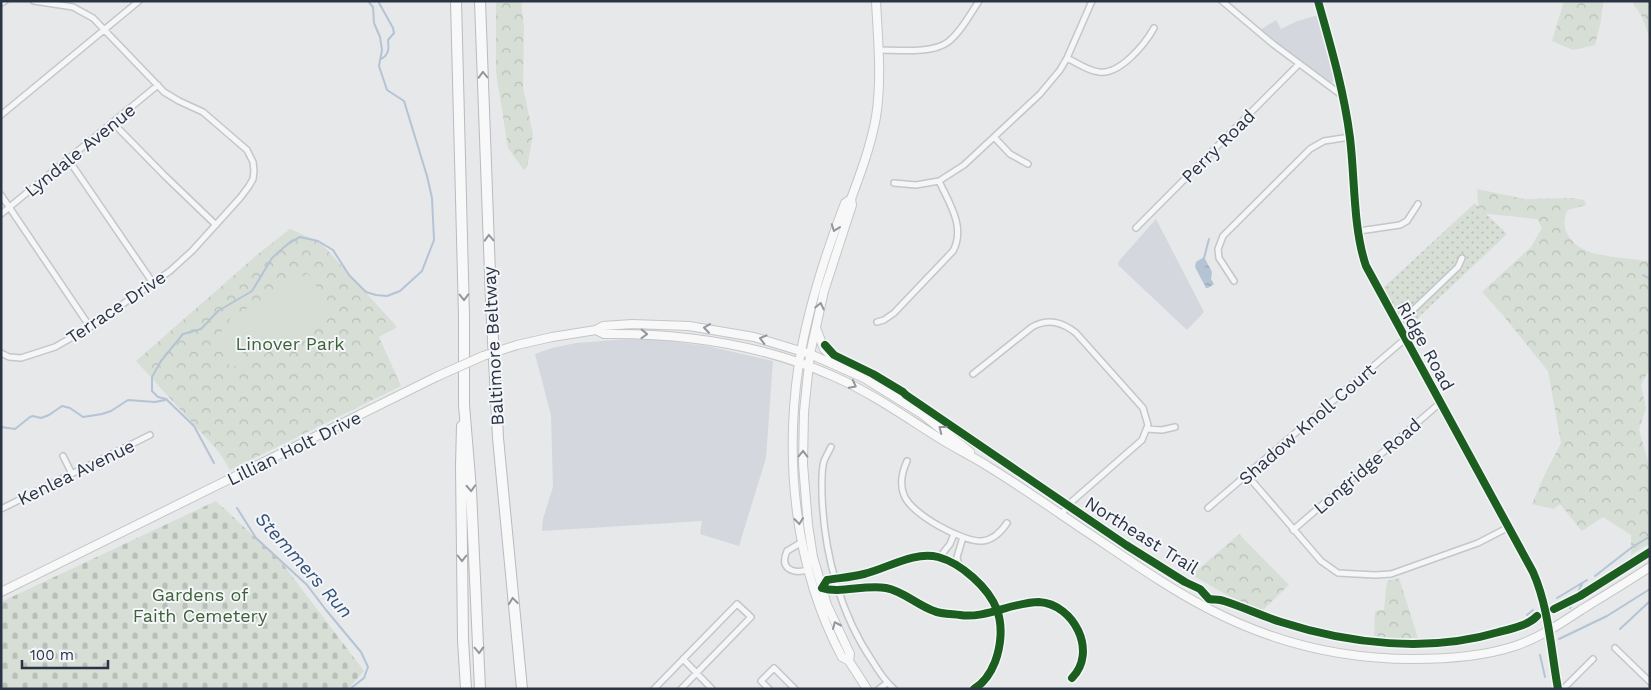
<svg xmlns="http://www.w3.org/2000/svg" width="1651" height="690" viewBox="0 0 1651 690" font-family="'Work Sans',sans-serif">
<defs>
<pattern id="grass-dots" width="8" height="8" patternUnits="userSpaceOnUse" patternTransform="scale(1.25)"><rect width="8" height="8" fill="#d6ded6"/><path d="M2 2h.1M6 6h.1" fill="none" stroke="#b8bfb9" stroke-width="1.8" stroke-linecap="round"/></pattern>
<pattern id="forest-crowns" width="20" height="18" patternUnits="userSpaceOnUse" patternTransform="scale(1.25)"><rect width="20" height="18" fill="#d6ded6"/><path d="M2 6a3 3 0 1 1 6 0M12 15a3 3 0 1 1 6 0" fill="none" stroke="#b8bfb9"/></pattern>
<pattern id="cemetery-stones" width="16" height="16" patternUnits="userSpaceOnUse" patternTransform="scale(1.25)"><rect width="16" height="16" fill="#d6ded6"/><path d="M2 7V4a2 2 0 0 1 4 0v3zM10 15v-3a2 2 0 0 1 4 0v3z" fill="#b8bfb9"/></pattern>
<pattern id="water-ripples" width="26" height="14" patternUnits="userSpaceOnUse" patternTransform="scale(1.25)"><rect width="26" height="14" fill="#b4c4d5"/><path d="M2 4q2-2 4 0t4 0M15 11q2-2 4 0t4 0" fill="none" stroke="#93a0af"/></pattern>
</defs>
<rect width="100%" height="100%" fill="#e6e8ea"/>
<!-- built -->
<path fill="#d4d7dd" d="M1318,15L1334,65L1336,77L1332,82H1327L1260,30L1276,20L1281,29L1295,22Z
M1156,219L1204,312L1187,330L1118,265L1119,261Z
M628,339L661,340L707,346L773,361L766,458L739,546L700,534L702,521L542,531L543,519L553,487L551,415L535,354L552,348L576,343Z"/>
<!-- grass -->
<path fill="url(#grass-dots)" d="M1475,203L1507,234L1404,331L1382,289Z"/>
<!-- forest -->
<path fill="url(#forest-crowns)" d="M496,1H521L524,28L523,88L533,134L527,167L524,170L508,148L496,72Z
M1564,1H1603L1601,20L1595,45L1573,50L1552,41Z
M1632,1H1650V39L1642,17Z
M1477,189L1525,199L1572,198L1584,200L1586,205L1568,210C1558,226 1570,244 1587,251C1602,257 1633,259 1650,261V368L1641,385L1646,408L1639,429L1650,469V543L1631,555V535L1603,517L1582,531L1560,504L1554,509L1532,504L1545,474L1561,443L1548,371L1502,314L1482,292L1531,247L1542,228L1537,219L1479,213Z
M290,229L320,242L397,327L379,337L401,386L230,470L219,452L136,361L258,254Z
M1239,534L1289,585L1262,611L1250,608L1192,575Z
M1399,578L1419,642L1374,640L1375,611L1384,610L1387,581Z"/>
<!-- cemetery -->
<path fill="url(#cemetery-stones)" d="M216,501L282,563L364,671L348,689H1V602Z"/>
<!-- pitch -->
<path fill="#d6ded6" d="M308,273L333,313L255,360L229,319Z
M228,328L247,360L231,368L213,336Z"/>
<!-- water -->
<path fill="url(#water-ripples)" d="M1204,257L1212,272L1211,279L1214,284L1208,288H1206L1195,267L1196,262Z"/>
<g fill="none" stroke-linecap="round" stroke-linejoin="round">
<!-- stream -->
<path stroke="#b4c4d5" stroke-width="2" d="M378,1L393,28L394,33L388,40C389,48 389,55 381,59
M1204,258L1209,239
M1643,275L1650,279
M1,427L15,429L30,417L33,416L41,418L49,415L62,406L70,408L83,417L102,414L111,411L128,400L155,402L165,400
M214,463L194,426L166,399L158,397L152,391V377L161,361L183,334L201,329L218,311L252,291L272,258L289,243L300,237L318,241L333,250L349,275L366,292L376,295L387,296L400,291L422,271L434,240L432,198L427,176L404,101L387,90L379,66L382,50L380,37L374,23L373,7L368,1
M237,508L256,538L307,585L326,610L361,652L368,667L364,678L350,689
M1595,576L1631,548L1647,538L1650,539
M1557,598L1587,580
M1570,608L1582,584
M1527,615L1533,610
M1620,629L1650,601
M1559,639L1607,616L1650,589
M1540,655L1545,677"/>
<!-- street casing -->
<g stroke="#c4c6c8" stroke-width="8">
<path id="street" d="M1222,1L1273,44L1344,97
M1318,1C1331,47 1344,91 1350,138C1355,179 1353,228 1366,266L1533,572C1549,608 1551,651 1558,689
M1,3L5,1
M879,50C898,50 932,54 948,42C961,32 970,14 979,1
M1067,58C1077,63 1088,71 1099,72C1120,75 1145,44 1154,28
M1,115L139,1
M113,123L165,176L216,225
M994,137L1010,154L1028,164
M68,159L153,283
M894,183L916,185L939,181L964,165L1040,94L1060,70L1067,58L1092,1
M1,195L90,327
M1,214L158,85
M1136,228L1299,64
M1359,231L1400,225L1407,221L1418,204
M1234,281L1219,258L1218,249L1223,236L1310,149L1324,141L1350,137
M1394,320L1413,310L1458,267L1462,258
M877,322L884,320L894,313L953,251C966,227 949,203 939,181
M1,353L9,357L21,358L55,347L90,327L170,271L192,251L240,198L249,186L253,179L254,171L253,162L247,150L203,112L179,101L164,92L93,18L73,7L34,1
M973,374L1032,327C1049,318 1062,322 1076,333L1143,408L1148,425L1142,440L1069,504L1061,515
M1147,429L1162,430L1175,427
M831,447C829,451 826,456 824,461C821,471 822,484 822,495C824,553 840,614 873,662C879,672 885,681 894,689
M63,456L72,474
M907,461C902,472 899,483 904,495C911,514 962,542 982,541C993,540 1001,532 1007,523
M1247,475L1321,561L1338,573L1375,575L1391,574L1478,543L1509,527
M1208,508L1405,339
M1,509L150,435
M1293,530L1440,403
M802,542L787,551C779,569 793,574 808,570
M939,558L950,544L954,534
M959,566L957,557L963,537
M1615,648L1650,682
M683,659L712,689
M654,689L737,604L751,617L681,689
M769,689L761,681L774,668L795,689
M879,689L887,683
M974,689C984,683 991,672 995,662C1001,646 1003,626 997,610C989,588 961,563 938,557C914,551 888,568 864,574C852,577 839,578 827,580L822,588C840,594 865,584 886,588C903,591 917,605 934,611C941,614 952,614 960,615C985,619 1013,602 1039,602C1074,604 1098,652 1072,678
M1563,689L1593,659"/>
</g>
<!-- secondary casing -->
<g stroke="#c4c6c8" stroke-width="10">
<path id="secondary" d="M851,199L845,203C825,255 808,308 799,363C784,461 795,569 842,657L849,661L867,689
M816,328L824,349L837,362
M596,330L604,334C684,333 762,344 835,377C874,394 908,419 944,441C959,450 975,458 989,467C1020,486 1050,507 1081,528C1122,555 1163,585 1207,608C1271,642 1341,659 1413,659C1447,659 1482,657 1515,646C1539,638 1560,624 1581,610C1604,596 1627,582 1650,567
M517,345L552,337L596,330L603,326L632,324L689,326L754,337L810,354L864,378L922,414L970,452
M1,592L438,376
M849,661L850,654L827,605L813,557L808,525L803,464L804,412L810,354L824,291L852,205L851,199C861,172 871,145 876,117C882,79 878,40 876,1"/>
</g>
<!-- highway casing -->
<g stroke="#b8bbbf" stroke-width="12">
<path id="highway" d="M456,1L464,316V405L471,490L480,689
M480,1L491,301L498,438L522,689
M462,426L461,466L463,640L466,689"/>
</g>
<!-- street -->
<use href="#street" stroke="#f5f6f7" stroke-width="5"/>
<!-- secondary -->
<use href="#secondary" stroke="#f8f8f8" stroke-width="8"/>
<!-- highway -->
<use href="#highway" stroke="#f8f8f8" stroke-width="10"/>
<!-- secondary-bridge casing -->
<g stroke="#c4c6c8" stroke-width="10" stroke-linecap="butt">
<path id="secondary-bridge" d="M438,376L483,356L517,345"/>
</g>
<!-- secondary-bridge -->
<use href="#secondary-bridge" stroke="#f8f8f8" stroke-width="8"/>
<!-- cycleway casing -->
<g stroke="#f4f6f9" stroke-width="11">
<path id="cycleway" d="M1318,1C1331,47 1344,91 1350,138C1355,179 1353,228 1366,266L1533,572C1549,608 1551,651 1558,689
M825,345L834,355L873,374L903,392L906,395L1126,545L1185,582L1200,589L1209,599C1214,600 1219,599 1224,601C1243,607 1262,616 1281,622C1349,644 1429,653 1499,632C1511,629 1529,625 1537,616
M1554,609L1580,596L1650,552
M974,689C984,683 991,672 995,662C1001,646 1003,626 997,610C989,588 961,563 938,557C914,551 888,568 864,574C852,577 839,578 827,580L822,588C840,594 865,584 886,588C903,591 917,605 934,611C941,614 952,614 960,615C985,619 1013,602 1039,602C1074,604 1098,652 1072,678"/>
</g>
<!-- cycleway -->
<use href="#cycleway" stroke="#1b5e20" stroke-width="8"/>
</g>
<!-- one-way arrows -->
<defs><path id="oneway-chevron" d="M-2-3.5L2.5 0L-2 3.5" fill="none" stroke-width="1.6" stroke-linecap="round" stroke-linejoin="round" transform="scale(1.25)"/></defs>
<g stroke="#92969e">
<use href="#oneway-chevron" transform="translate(483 75) rotate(-92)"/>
<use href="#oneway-chevron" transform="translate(835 228) rotate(110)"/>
<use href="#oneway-chevron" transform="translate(489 238) rotate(-92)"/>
<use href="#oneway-chevron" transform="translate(464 297) rotate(89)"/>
<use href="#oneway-chevron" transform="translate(820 306) rotate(-77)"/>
<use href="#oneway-chevron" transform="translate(707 328) rotate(-172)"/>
<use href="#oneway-chevron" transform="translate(644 334) rotate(2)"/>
<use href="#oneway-chevron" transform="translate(763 339) rotate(-166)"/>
<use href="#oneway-chevron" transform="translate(853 385) rotate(27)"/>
<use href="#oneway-chevron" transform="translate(942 429) rotate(-142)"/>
<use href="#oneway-chevron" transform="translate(803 454) rotate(-89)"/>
<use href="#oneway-chevron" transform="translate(471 488) rotate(87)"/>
<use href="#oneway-chevron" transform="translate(799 521) rotate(83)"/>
<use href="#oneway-chevron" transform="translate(462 558) rotate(90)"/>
<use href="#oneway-chevron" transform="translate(513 601) rotate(-97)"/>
<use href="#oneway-chevron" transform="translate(836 625) rotate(-114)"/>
<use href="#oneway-chevron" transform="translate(479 650) rotate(88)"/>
</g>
<g text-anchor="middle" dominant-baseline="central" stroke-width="4" stroke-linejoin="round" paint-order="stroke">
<!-- street labels -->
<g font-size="18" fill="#2b3445" stroke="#f4f6f9">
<text transform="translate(1218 146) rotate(-45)">Perry Road</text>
<text transform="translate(80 150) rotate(-39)">Lyndale Avenue</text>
<text transform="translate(116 307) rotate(-34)">Terrace Drive</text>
<text transform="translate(493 346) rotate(-93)">Baltimore Beltway</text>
<text transform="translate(1426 346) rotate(61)">Ridge Road</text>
<text transform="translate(1307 424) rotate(-41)">Shadow Knoll Court</text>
<text transform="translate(294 448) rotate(-26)">Lillian Holt Drive</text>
<text transform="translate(1367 466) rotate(-41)">Longridge Road</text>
<text transform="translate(76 472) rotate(-26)">Kenlea Avenue</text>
<text transform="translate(1142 535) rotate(32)">Northeast Trail</text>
</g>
<!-- park labels -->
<g font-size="18" fill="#3f6138" stroke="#f4f6f9">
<text x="290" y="343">Linover Park</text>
<text x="200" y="594">Gardens of<tspan x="200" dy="21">Faith Cemetery</tspan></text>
</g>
<!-- water labels -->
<g font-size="19" font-style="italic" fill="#34527a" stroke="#f4f6f9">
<text transform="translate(304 565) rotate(48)">Stemmers Run</text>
</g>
</g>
<!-- border -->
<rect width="1651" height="690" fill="none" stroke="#2b3445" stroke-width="5"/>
<!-- scale -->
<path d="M22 660v8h86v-8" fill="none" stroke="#2b3445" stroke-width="2.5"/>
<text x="30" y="660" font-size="15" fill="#2b3445" stroke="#f4f6f9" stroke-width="4" paint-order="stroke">100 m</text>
</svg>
